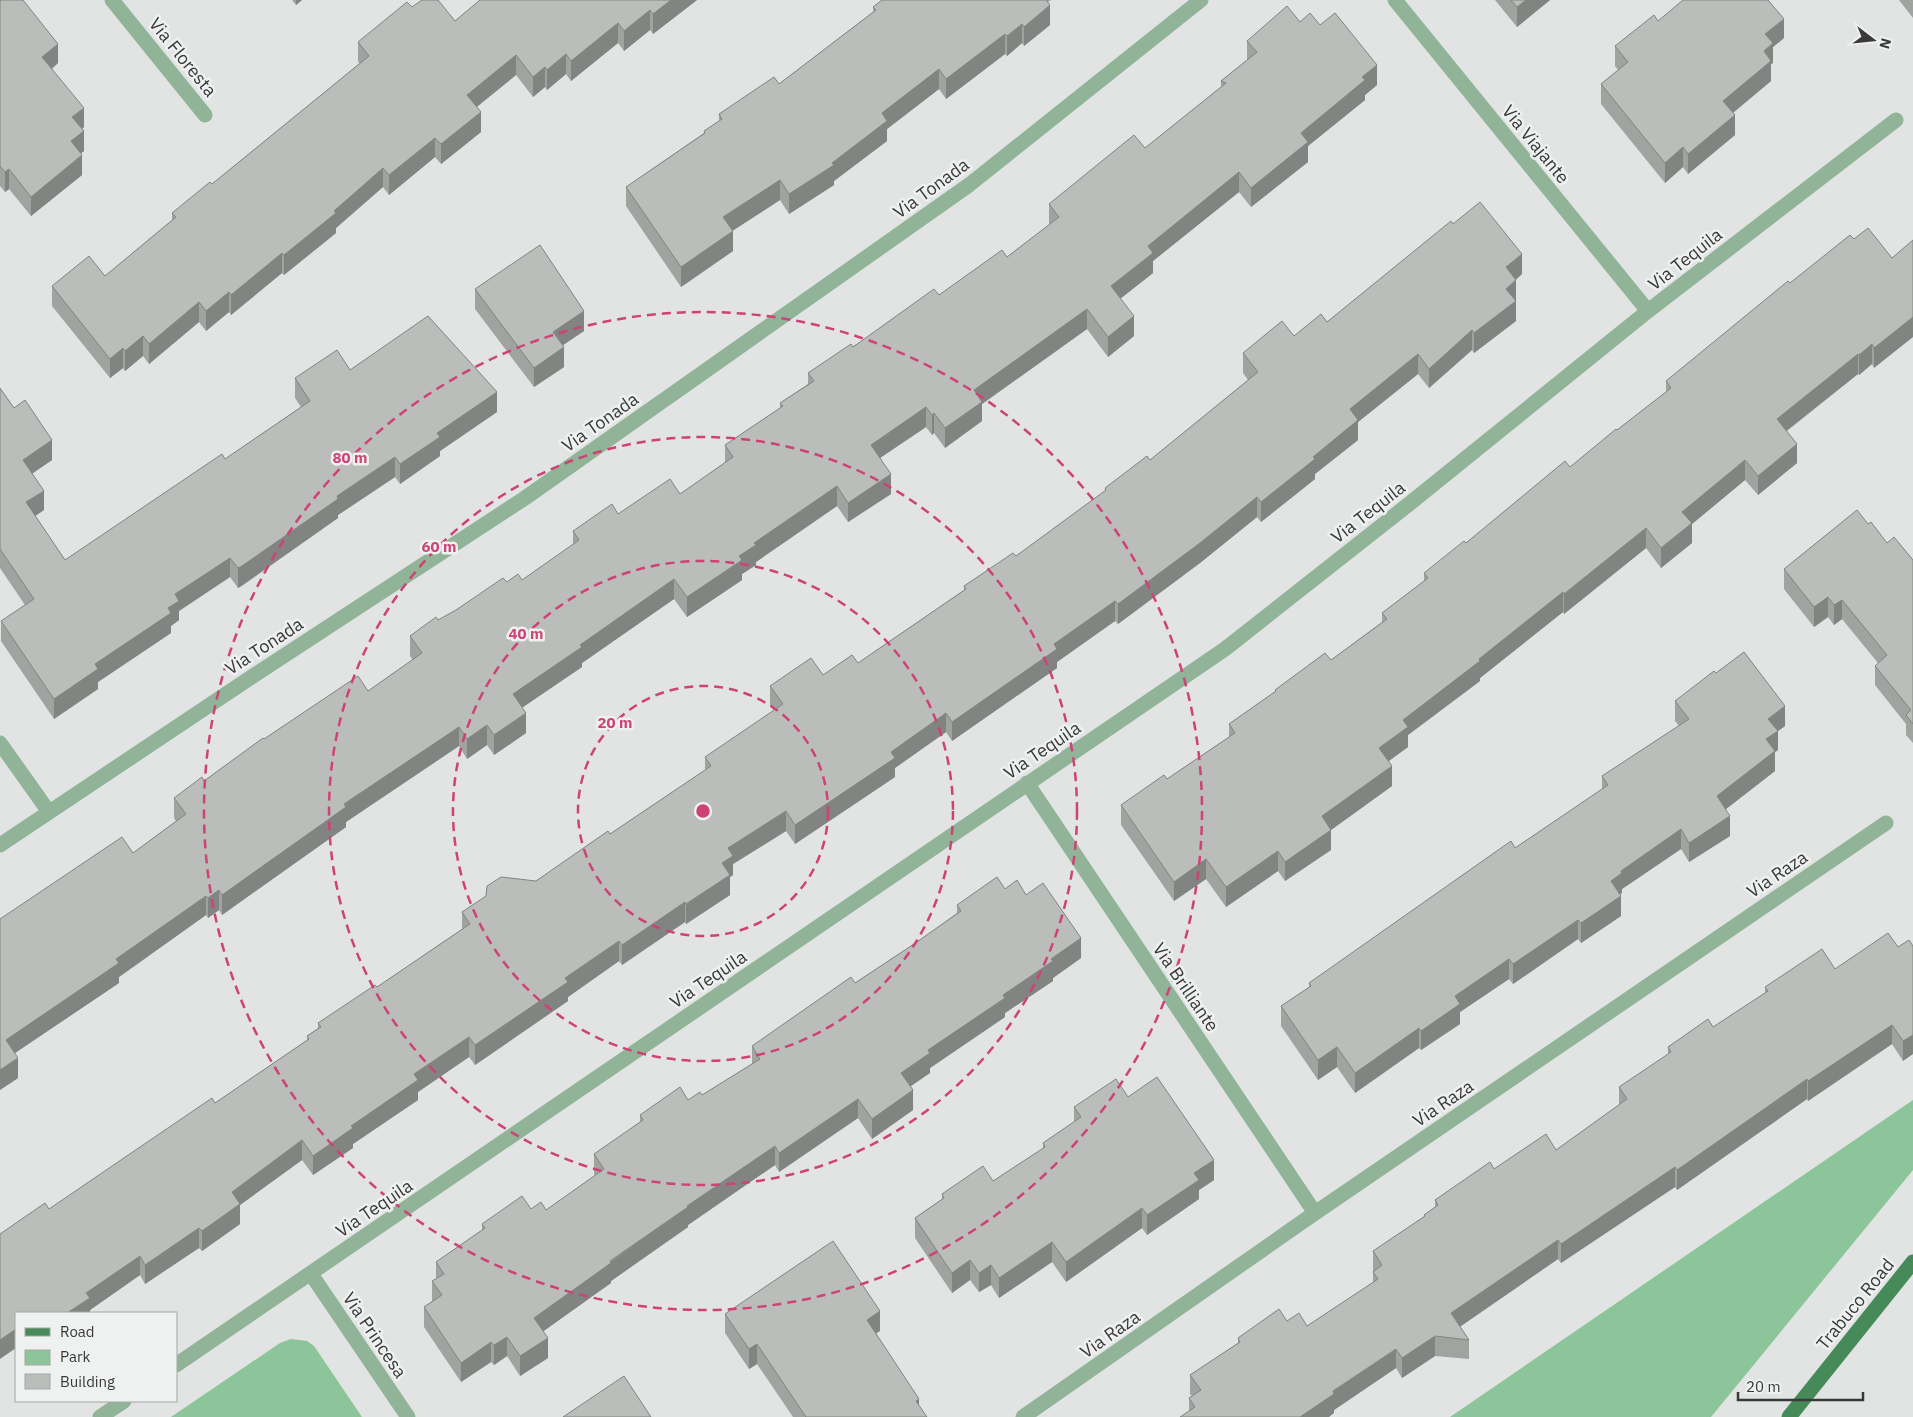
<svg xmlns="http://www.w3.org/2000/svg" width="1913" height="1417" viewBox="0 0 1913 1417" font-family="'IBM Plex Sans',sans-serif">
<rect width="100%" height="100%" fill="#e1e4e2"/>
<!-- green -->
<path fill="#8bc599" d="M1913,1100V1170L1711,1417H1450Z
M291,1339L307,1341L314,1346L362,1417H171L280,1343Z"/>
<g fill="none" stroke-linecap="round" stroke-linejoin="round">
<!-- minor -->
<path stroke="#91b499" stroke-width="15" d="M112,0L205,115
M1395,0L1648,311
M0,743L49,812
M1027,783L1315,1213
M0,845L250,678L525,498L969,185L1201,0
M311,1274L408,1417
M176,1365L1225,649L1409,504L1648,311L1896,120
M100,1417L124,1401
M1023,1417L1315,1213L1886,823"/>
<!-- major -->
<path stroke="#468a5a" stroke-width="15" d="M1789,1417L1913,1262"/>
</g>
<!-- wall -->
<path fill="#a0a3a0" d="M0,0L58,63L52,69L84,127L82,129L84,151L81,153L82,175L31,216L9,189L5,192L0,186Z
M292,0H302L296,5Z
M480,0H697L653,34L650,30L624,51L618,43L571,81L566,74L547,90L545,87L533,97L516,75L476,107L481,132L441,164L435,157L389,195L383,187L336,228V233L284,275L282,273L231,315L229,312L206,331L199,322L149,364L143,356L125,371L123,368L110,378L52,306V286L105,276L172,220V213L212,184L360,63L358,62V42L412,7L455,21Z
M882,0H1051L1048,2L1050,25L1024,46L1022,43L1007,56L1005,54L946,99L939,89L887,129V141L834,181V185L789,214L780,200L732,231L733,251L681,287L626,206V187L704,133V131L719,121V114L779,84L873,12V7Z
M1495,0H1550L1517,27Z
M1899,0H1913V18Z
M1658,21L1784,38L1773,47V63L1771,64V81L1733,113L1735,135L1688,174L1683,167L1665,183L1601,104V84L1618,70L1615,66V46Z
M1300,22L1320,25L1377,85L1365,95V100L1308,146V162L1251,207L1239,192L1153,261V273L1120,299L1134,336L1108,357L1087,329L982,404V421L945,448L934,433L932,435L926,427L880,458L891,494L848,522L837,506L756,562V565L742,574V580L687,617L674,599L582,663V667L522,707L526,733L494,755L487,745L467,759L459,746L346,822V827L222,915L219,910L208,918L206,915L119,977V983L15,1053L18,1078L0,1090V919L133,853L176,821L174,818V798L204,781L264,739L368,691L413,660L410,656V636L507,582L522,580L573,545V531L618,514L680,494L725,463V445L780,408V403L808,384V373L939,295L1007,257L1049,225V204L1145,148L1221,87V81L1247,60V41Z
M1453,224L1522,274L1516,280V321L1474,353L1472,350L1429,388L1418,374L1358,422V440L1315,474V479L1261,522L1257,517L1200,563L1118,624L1115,621L1057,662V668L952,741L946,732L895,768V777L795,844L786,831L733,864V875L730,877V895L686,924L685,922L622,965L619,961L568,997V1001L475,1065L469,1057L418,1092V1100L353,1144V1148L313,1175L302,1160L240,1205V1224L202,1251L199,1248L145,1284L140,1275L90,1310V1313L49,1209L215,1103L307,1040V1036L318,1028V1023L377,987L462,929V912L536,881L610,834L705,770V757L774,711L770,705V686L823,675L858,663L964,590V586L1016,556L1105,491V488L1150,460L1248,380L1243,373V353L1294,336L1327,322Z
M1854,239L1892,258L1874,368L1872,364L1859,375L1858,374L1787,431L1797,463L1758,495L1745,480L1692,524V543L1661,568L1646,548L1564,614L1563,612L1480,678V681L1408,735V747L1389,761L1392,786L1331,830V850L1285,881L1278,871L1226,907L1206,879L1174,901L1121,825V805L1167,779L1229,737V724L1275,692V690L1331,660L1382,622V613L1424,581V573L1570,467L1666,392V381L1790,283Z
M475,289L584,331L562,345L564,367L534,387L475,309Z
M350,370L497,412L440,451V456L400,484L395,477L338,515V518L242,586L238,588L230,577L179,611V620L171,626V633L98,682V689L54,719L1,641V621L25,605L0,568V388L14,408L52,460L32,473L44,510L35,516L65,560L225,459L301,407L295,398V378Z
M1868,524L1887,543L1913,560V743L1906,735V724L1875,685V666L1878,663L1842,619L1834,625L1828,617L1814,627L1784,589V569Z
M1716,673L1785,726L1778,731V750L1775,752V771L1726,809L1730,836L1689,862L1681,849L1622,889V893L1620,894L1621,916L1581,943L1578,939L1513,984L1509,979L1460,1012V1024L1421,1050L1419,1048L1355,1093L1337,1067L1318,1080L1281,1026V1006L1309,987V983L1515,848L1602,790V776L1679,726L1675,721V701Z
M1005,889L1026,895L1081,958L1053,978V981L1005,1013V1017L930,1068V1073L910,1086L913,1110L872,1139L858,1118L779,1172L775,1165L688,1225V1227L611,1281V1283L543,1331L548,1358L520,1376L507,1356L494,1365L491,1362L461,1382L424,1327V1307L432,1301V1281L436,1279V1262L482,1230V1224L531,1209L546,1210L595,1176L594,1174V1154L640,1123V1115L702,1095L752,1064V1046L855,983L914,944L957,913V905Z
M1909,940L1903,1061L1892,1044L1808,1101L1807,1099L1677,1190L1675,1187L1561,1263L1558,1259L1460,1326L1469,1340V1359L1435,1356L1402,1378L1396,1368L1334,1410V1413L1189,1411V1398L1192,1396L1190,1394V1375L1238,1343V1338L1287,1321L1307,1326L1373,1283V1251L1424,1217V1215L1435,1207V1200L1494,1169L1556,1150L1619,1105V1087L1668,1055V1047L1713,1027L1765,993V987L1835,969L1898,947Z
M1128,1097L1214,1180L1199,1190V1199L1147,1235L1142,1228L1066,1282L1052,1262L999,1298L991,1285L979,1292L970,1280L952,1293L915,1238V1218L942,1199V1194L993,1181L1043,1149V1143L1074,1122V1107Z
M725,1314L880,1331L876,1333L919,1406L927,1417H793L757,1364L749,1369L725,1333Z"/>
<!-- shaded-wall -->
<path fill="#828482" d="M296,0H302L296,5Z
M671,0H697L653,34V14Z
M1526,0H1550L1517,27V7Z
M1050,5V25L1024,46V27Z
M650,10V30L624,51V31Z
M1784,19V38L1773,47V63L1771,64V81L1723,121V101L1764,51L1765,34Z
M618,23V43L571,81V61Z
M1022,24V43L1007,56V36Z
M1005,34V54L946,99V79Z
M58,44V63L42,76V57Z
M566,54V74L547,90V70Z
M516,55V75L467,115V95Z
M1377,65V85L1365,95V100L1308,146V162L1251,207V188L1301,133L1362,77Z
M545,67V87L533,97V77Z
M939,69V89L887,129V141L834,181V185L789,214V194L832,163L882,113Z
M84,108V127L72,137V117Z
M481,112V132L441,164V144Z
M1735,115V135L1688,174V154Z
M84,131V151L71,161V141Z
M435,138V157L389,195V175Z
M1683,147V167L1665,183V163Z
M82,155V175L31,216V197Z
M383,168V187L336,228V233L284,275V255Z
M9,169V189L5,192V172Z
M1239,172V192L1153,261V273L1111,306V286L1148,246Z
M780,180V200L723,237V217Z
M733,231V251L681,287V267Z
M282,253V273L231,315V295Z
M1522,254V274L1506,287V267Z
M1516,280V321L1474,353V333L1506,289Z
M229,292V312L206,331V311Z
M199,302V322L149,364V344Z
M1087,309V329L982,404V421L945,448V428L974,390Z
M584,311V331L553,352V332Z
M1134,316V336L1108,357V337Z
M1913,317V337L1874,368V348Z
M1472,330V350L1429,388V369Z
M143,336V356L125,371V351Z
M1872,344V364L1859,375V355Z
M564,347V367L534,387V368Z
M123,348V368L110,378V359Z
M1418,354V374L1358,422V440L1315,474V479L1261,522V502L1313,457L1350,409Z
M1858,354V374L1777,438V419Z
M497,392V412L440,451V456L400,484V464L437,433Z
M926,407V427L871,464V445Z
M934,413V433L932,435V415Z
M52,440V460L23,480V460Z
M1797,444V463L1758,495V476Z
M395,457V477L338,515V518L238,588V568L337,496Z
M1745,460V480L1692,524V543L1661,568V548L1682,512Z
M891,474V494L848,522V503Z
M837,486V506L756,562V565L742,574V580L687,617V597L739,556L754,543Z
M44,491V510L26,522V502Z
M1257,497V517L1200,563L1118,624V604Z
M1646,528V548L1564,614V594Z
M230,558V577L179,611V620L171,626V633L98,682V689L54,719V699L95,664L168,608L175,594Z
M674,579V599L582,663V667L513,714V694L580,645Z
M1563,592V612L1480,678V681L1408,735V747L1379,768V748L1403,720Z
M1828,597V617L1814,627V607Z
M1842,600V619L1834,625V605Z
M1115,601V621L1057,662V668L952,741V722L1054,644Z
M1785,706V726L1778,731V750L1775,752V771L1717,816V796L1766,739L1768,719Z
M526,713V733L494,755V735Z
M946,713V732L895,768V777L795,844V825L891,752Z
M487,725V745L467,759V739Z
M459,727V746L346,822V827L222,915V895L344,804Z
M1392,766V786L1331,830V850L1285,881V862L1322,816Z
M786,811V831L733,864V875L730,877V895L686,924V904L722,863L728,848Z
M1730,816V836L1689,862V843Z
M1681,829V849L1622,889V893L1611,901V881L1621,871Z
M1278,851V871L1226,907V887Z
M1206,859V879L1174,901V882Z
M219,890V910L208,918V898Z
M206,896V915L119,977V983L6,1059V1040L116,959Z
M1621,896V916L1581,943V923Z
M685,902V922L622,965V945Z
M1578,920V939L1513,984V964Z
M1081,938V958L1053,978V981L1005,1013V1017L930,1068V1073L901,1093V1073L928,1050L1051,959Z
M619,941V961L568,997V1001L475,1065V1045L565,978Z
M1509,959V979L1460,1012V1024L1421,1050V1031L1455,996Z
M1892,1025V1044L1808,1101V1081Z
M1419,1028V1048L1355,1093V1073Z
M1913,1035V1054L1903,1061V1041Z
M469,1037V1057L418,1092V1100L353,1144V1148L313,1175V1156L414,1074Z
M1337,1047V1067L1318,1080V1060Z
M18,1058V1078L0,1090V1070Z
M1807,1079V1099L1677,1190V1170Z
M913,1090V1110L872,1139V1119Z
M858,1099V1118L779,1172V1153Z
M302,1140V1160L240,1205V1224L202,1251V1231L232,1192Z
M775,1146V1165L688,1225V1227L611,1281V1283L534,1338V1318L687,1206Z
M1214,1160V1180L1199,1190V1199L1147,1235V1215L1194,1173Z
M1675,1167V1187L1561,1263V1244Z
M1142,1208V1228L1066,1282V1262Z
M199,1228V1248L145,1284V1265Z
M1558,1240V1259L1451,1333V1313Z
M1052,1242V1262L999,1298V1278Z
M140,1256V1275L90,1310V1313H67L86,1293Z
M970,1260V1280L952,1293V1273Z
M991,1265V1285L979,1292V1273Z
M880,1311V1331L867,1339V1320Z
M16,1329V1348L0,1359V1340Z
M1435,1336V1356L1402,1378V1358Z
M507,1337V1356L494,1365V1345Z
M548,1338V1358L520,1376V1356Z
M491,1342V1362L461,1382V1363Z
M757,1344V1364L749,1369V1349Z
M1396,1349V1368L1334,1410V1413L1329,1417H1300L1333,1391Z
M919,1399V1417L916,1401Z"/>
<!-- building -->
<path fill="#babdba" stroke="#828482" d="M0,0H23L58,44L42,57L84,108L72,117L84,131L71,141L82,155L31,197L9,169L5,172L0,166Z
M422,0H438L455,21L480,0H671L653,14L650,10L624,31L618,23L571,61L566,54L547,70L545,67L533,77L516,55L467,95L481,112L441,144L435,138L389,175L383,168L334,211L336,213L284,255L282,253L231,295L229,292L206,311L199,302L149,344L143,336L125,351L123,348L110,359L52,286L89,256L105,276L176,217L172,213L210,182L212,184L369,56L358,42L407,2L412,7Z
M882,0H1046L1050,5L1024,27L1022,24L1007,36L1005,34L946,79L939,69L882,113L887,121L832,163L834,165L789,194L780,180L723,217L733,231L681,267L626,187L705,133L704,131L722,119L719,114L774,77L779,84L876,10L873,7Z
M1511,0H1526L1517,7Z
M1683,0H1768L1784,19L1765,34L1773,43L1764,51L1771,61L1723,101L1735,115L1688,154L1683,147L1665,163L1601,84L1628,62L1615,46L1654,15L1658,21Z
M1287,6L1300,22L1310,13L1320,25L1335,13L1377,65L1362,77L1365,80L1301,133L1308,142L1251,188L1239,172L1148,246L1153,253L1111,286L1134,316L1108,337L1087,309L974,390L982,402L945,428L934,413L932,415L926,407L871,445L891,474L848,503L837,486L754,543L756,545L739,556L742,560L687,597L674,579L580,645L582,647L513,694L526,713L494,735L487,725L467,739L459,727L344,804L346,807L222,895L219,890L208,898L206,896L116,959L119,963L6,1040L18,1058L0,1070V919L122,837L133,853L186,814L174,798L202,777L204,781L263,738L264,739L358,676L368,691L422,653L410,636L436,617L438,620L456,610L503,578L507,582L518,574L522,580L579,540L573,531L612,504L618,514L670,479L680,494L733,457L725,445L783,406L780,403L814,381L808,373L851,344L853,347L934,289L939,295L1002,250L1007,257L1059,217L1049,204L1134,135L1145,148L1226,83L1221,81L1257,52L1247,41Z
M1480,202L1522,254L1506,267L1516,280L1506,289L1516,301L1474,333L1472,330L1429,369L1418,354L1350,409L1358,420L1313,457L1315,459L1261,502L1257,497L1200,543L1118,604L1115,601L1054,644L1057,649L952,722L946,713L891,752L895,758L795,825L786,811L728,848L733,856L722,863L730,875L686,904L685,902L622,945L619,941L565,978L568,982L475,1045L469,1037L414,1074L418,1080L351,1126L353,1128L313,1156L302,1140L232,1192L240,1204L202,1231L199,1228L145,1265L140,1256L86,1293L90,1298L67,1313H16V1329L0,1340V1234L45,1203L49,1209L212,1098L215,1103L309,1039L307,1036L321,1027L318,1023L375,985L377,987L470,924L462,912L486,896L487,886L501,877L536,881L608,831L610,834L711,766L705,757L783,704L770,686L811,658L823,675L852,655L858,663L966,589L964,586L1013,553L1016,556L1106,490L1105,488L1147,456L1150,460L1258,372L1243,353L1282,321L1294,336L1321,314L1327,322L1451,221L1453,224Z
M1868,228L1892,258L1913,240V317L1874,348L1872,344L1859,355L1858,354L1777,419L1797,444L1758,476L1745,460L1682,512L1692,523L1661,548L1646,528L1564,594L1563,592L1479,659L1480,661L1403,720L1408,727L1379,748L1392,766L1322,816L1331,830L1285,862L1278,851L1226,887L1206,859L1174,882L1121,805L1164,775L1167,779L1235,733L1229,724L1276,691L1275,690L1325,653L1331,660L1387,619L1382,613L1428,578L1424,573L1464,541L1466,543L1565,461L1570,467L1616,429L1617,430L1671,388L1666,381L1788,281L1790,283L1850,235L1854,239Z
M540,245L584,311L553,332L564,347L534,368L475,289Z
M428,316L497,392L437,433L440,437L400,464L395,457L337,496L338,499L242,566L238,568L230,558L175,594L179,601L168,608L171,613L95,664L98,669L54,699L1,621L34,599L0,549V388L14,408L25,400L52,440L23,460L44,491L26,502L65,560L222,454L225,459L310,401L295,378L337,350L350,370Z
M1857,510L1868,524L1871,522L1887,543L1894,537L1913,560V724L1906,715L1911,710L1875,666L1887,655L1842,600L1834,605L1828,597L1814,607L1784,569Z
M1744,652L1785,706L1768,719L1778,731L1766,739L1775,751L1717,796L1730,816L1689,843L1681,829L1621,871L1622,873L1611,881L1621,896L1581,923L1578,920L1513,964L1509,959L1455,996L1460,1004L1421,1031L1419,1028L1355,1073L1337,1047L1318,1060L1281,1006L1311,986L1309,983L1511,841L1515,848L1608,785L1602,776L1689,719L1675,701L1714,671L1716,673Z
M997,877L1005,889L1017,880L1026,895L1043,883L1081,938L1051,959L1053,961L1003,995L1005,998L928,1050L930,1053L901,1073L913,1090L872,1119L858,1099L779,1153L775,1146L687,1206L688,1207L610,1261L611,1263L534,1318L548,1338L520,1356L507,1337L494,1345L491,1342L461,1363L424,1307L442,1295L432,1281L444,1274L436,1262L485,1228L482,1224L522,1196L531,1209L541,1202L546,1210L604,1169L594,1154L643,1120L640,1115L680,1087L688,1100L700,1092L702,1095L760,1059L752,1046L851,977L855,983L914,944L961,911L957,905Z
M1888,933L1898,947L1909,940L1913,946V1035L1903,1041L1892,1025L1808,1081L1807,1079L1677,1170L1675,1167L1561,1244L1558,1240L1451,1313L1469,1340L1435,1336L1402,1358L1396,1349L1333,1391L1334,1394L1300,1417H1180L1195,1407L1189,1398L1201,1390L1190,1375L1240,1342L1238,1338L1279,1309L1287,1321L1299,1313L1307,1326L1378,1279L1373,1272L1382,1265L1373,1251L1425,1216L1424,1215L1438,1205L1435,1200L1490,1162L1494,1169L1546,1134L1556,1150L1627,1099L1619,1087L1671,1052L1668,1047L1708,1019L1713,1027L1768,991L1765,987L1822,949L1835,969Z
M1157,1077L1214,1160L1194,1173L1199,1180L1147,1215L1142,1208L1066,1262L1052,1242L999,1278L991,1265L979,1273L970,1260L952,1273L915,1218L944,1198L942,1194L983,1166L993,1181L1045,1147L1043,1143L1081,1117L1074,1107L1116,1079L1128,1097Z
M833,1241L880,1311L867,1320L919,1399L916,1401L927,1417H806L757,1344L749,1349L725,1314Z
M624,1376L651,1417H563Z"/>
<!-- distance rings -->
<g fill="none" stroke="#ce4276" stroke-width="2.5" stroke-dasharray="9 6">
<circle cx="703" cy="811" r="125"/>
<circle cx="703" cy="811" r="250"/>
<circle cx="703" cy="811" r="374"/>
<circle cx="703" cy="811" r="499"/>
</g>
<g text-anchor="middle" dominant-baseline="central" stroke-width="5" stroke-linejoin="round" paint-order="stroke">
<!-- street labels -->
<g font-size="18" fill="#383938" stroke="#eef1ef">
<text transform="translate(183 57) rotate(51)">Via Floresta</text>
<text transform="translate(1536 144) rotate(51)">Via Viajante</text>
<text transform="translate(931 188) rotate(-36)">Via Tonada</text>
<text transform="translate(1685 259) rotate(-38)">Via Tequila</text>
<text transform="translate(600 422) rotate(-35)">Via Tonada</text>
<text transform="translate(1368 512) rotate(-38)">Via Tequila</text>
<text transform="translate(264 646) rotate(-33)">Via Tonada</text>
<text transform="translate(1042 750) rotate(-34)">Via Tequila</text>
<text transform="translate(1777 874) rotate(-34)">Via Raza</text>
<text transform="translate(708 979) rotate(-34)">Via Tequila</text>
<text transform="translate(1186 987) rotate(56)">Via Brilliante</text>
<text transform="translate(1443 1103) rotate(-34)">Via Raza</text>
<text transform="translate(374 1208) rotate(-34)">Via Tequila</text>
<text transform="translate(1855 1304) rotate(-51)">Trabuco Road</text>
<text transform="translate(1110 1334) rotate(-35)">Via Raza</text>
<text transform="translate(375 1335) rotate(56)">Via Princesa</text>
</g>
</g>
<circle cx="703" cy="811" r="8" fill="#ce4276" stroke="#eef1ef" stroke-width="2.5"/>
<g font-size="15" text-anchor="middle" font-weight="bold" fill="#ce4276" stroke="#eef1ef" stroke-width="5" stroke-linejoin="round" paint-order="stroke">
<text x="350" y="463">80 m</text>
<text x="439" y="552">60 m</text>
<text x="526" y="639">40 m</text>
<text x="615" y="728">20 m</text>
</g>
<!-- legend -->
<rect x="15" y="1312" width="162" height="90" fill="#eef1ef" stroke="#a5a7a6"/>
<rect x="25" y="1328" width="25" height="8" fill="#468a5a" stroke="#a5a7a6"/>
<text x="60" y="1337" font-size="15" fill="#383938">Road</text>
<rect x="25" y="1350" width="25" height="15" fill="#8bc599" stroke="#a5a7a6"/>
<text x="60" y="1362" font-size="15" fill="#383938">Park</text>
<rect x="25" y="1374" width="25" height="15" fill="#babdba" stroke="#a5a7a6"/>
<text x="60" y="1387" font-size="15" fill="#383938">Building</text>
<!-- north arrow -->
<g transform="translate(1873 40) rotate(106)" stroke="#eef1ef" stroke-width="4" paint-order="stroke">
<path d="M0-4L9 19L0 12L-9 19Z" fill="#383938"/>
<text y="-8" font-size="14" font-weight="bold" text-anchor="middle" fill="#383938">N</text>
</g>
<!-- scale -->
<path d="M1738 1392v8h125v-8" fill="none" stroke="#383938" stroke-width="2.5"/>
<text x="1746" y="1392" font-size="15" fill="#383938" stroke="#eef1ef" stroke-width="4" paint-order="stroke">20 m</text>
</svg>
